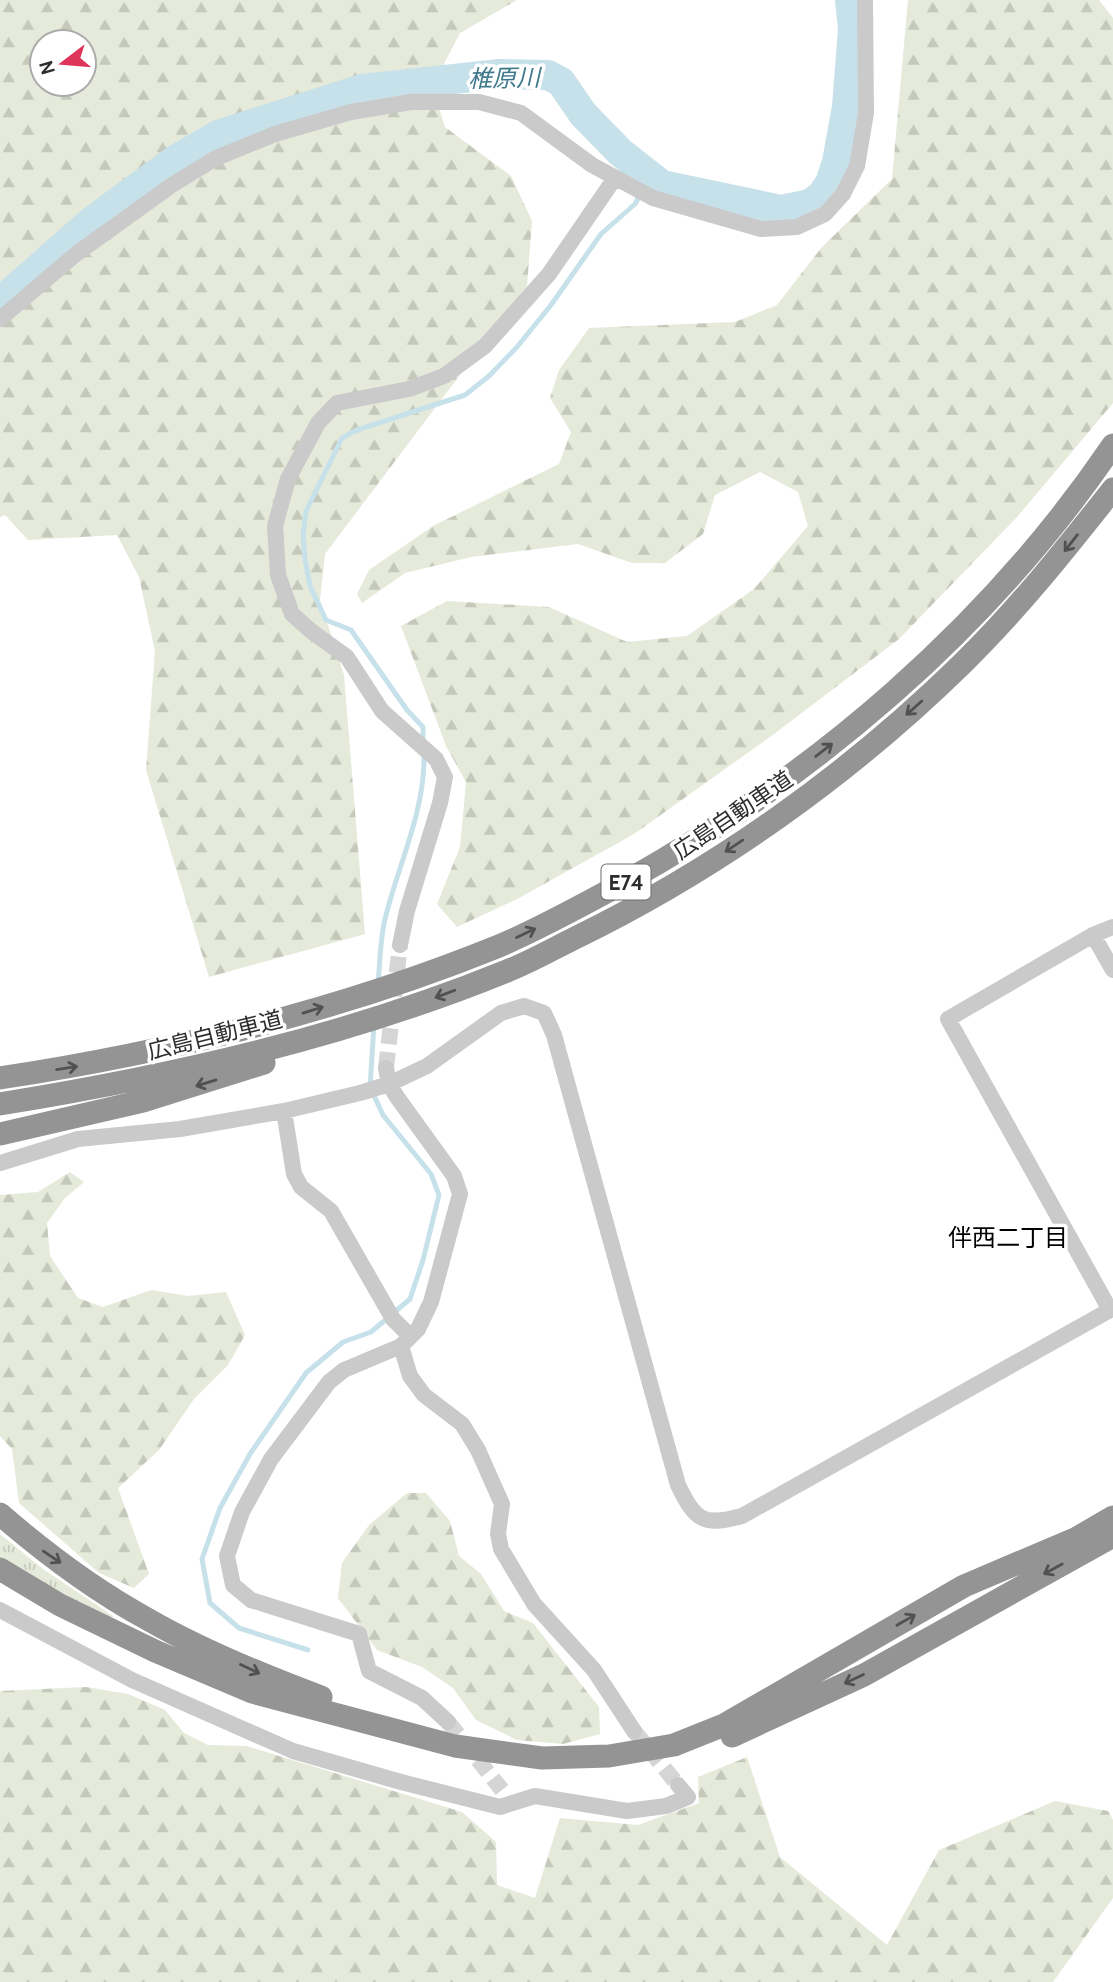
<svg xmlns="http://www.w3.org/2000/svg" width="1113" height="1982" viewBox="0 0 1113 1982" font-family="Cabin,'Noto Sans JP',sans-serif">
<defs>
<pattern id="grass-tufts" width="24" height="20" patternUnits="userSpaceOnUse" patternTransform="scale(1.75)"><rect width="24" height="20" fill="#e5eada"/><path d="M3 7l-1-3M5 7V3M7 7l1-3M15 17l-1-3M17 17v-4M19 17l1-3" fill="none" stroke="#c5c9bb"/></pattern>
<pattern id="forest-firs" width="22" height="20" patternUnits="userSpaceOnUse" patternTransform="scale(1.75)"><rect width="22" height="20" fill="#e5eada"/><path d="M5 1l3.5 6h-7zM16 11l3.5 6h-7z" fill="#c5c9bb"/></pattern>
</defs>
<rect width="100%" height="100%" fill="#fff"/>
<!-- grass -->
<path fill="url(#grass-tufts)" d="M0,1534L43,1569L113,1616L110,1622L0,1559Z"/>
<!-- forest -->
<path fill="url(#forest-firs)" fill-rule="evenodd" d="M0,0H517L460,33L432,87L445,127L511,176L532,221L527,286L325,554L320,600L344,675L365,934L209,977L146,770L155,651L139,577L117,535L28,540L5,515L0,517ZM42,42H84V84H42Z
M908,0H1099L1113,18V403L1017,517L899,639L774,734L634,834L519,898L457,927L437,904L460,847L466,782L446,746L401,626L447,601L549,607L627,642L687,636L754,589L808,526L798,492L760,472L715,495L703,534L665,563H632L578,544L471,557L405,573L362,603L357,594L369,570L433,526L559,464L571,432L550,398L559,370L589,328L735,322L777,305L822,247L892,179Z
M70,1172L84,1182L65,1198L47,1223L50,1256L78,1298L103,1307L151,1290L188,1296L226,1292L245,1335L228,1365L194,1399L159,1450L118,1488L149,1574L134,1588L99,1573L19,1503L12,1449L0,1436V1195L38,1192Z
M407,1493H426L450,1521L459,1556L481,1574L504,1611L533,1623L599,1707L600,1734L563,1744L517,1740L476,1720L453,1688L422,1667L377,1650L338,1598L342,1563L369,1525Z
M86,1687L128,1694L165,1710L184,1733L208,1745L247,1746L462,1812L496,1842L497,1885L535,1898L560,1818L638,1825L699,1803L698,1777L747,1757L780,1857L887,1945L939,1850L1055,1801L1108,1811L1113,1820V1898L1053,1982H0V1691Z"/>
<g fill="none" stroke-linecap="round" stroke-linejoin="round">
<!-- stream -->
<path stroke="#c7e1ea" stroke-width="5" d="M423,742V727L407,710L351,630L326,620L310,586L305,559L303,535L306,511L342,438L357,430L465,395L489,376L517,347L551,305L601,234L635,204L650,176
M378,984C380,963 380,940 385,919C398,865 425,812 424,755
M308,1650L239,1628L210,1603L202,1559L220,1508L250,1454L306,1373L343,1342L371,1332L410,1299L423,1260L439,1195L431,1174L383,1115L370,1087L374,1025"/>
<!-- river -->
<path stroke="#c7e1ea" stroke-width="30" d="M0,302L92,221L175,160L218,135L362,89L500,74L548,75L561,82L583,114L620,152L662,185L781,210L810,204L821,196L830,183L837,162L847,107L853,29L850,0"/>
<!-- minor-tunnel -->
<path stroke="#d5d5d5" stroke-width="16" stroke-dasharray="16 8" stroke-linecap="butt" d="M386,1068L400,945
M448,1722L502,1790
M634,1731L678,1785"/>
<!-- minor -->
<path stroke="#cacaca" stroke-width="16" d="M0,319L76,254L172,185L216,158L275,134L351,112L411,102H479L521,113L592,165L653,198L761,229L797,227L825,214L843,194L857,166L866,113L865,0
M1093,935L1113,970
M400,945L407,911L440,803L445,777L436,759L382,711L347,657L311,631L292,614L278,575L275,526L288,479L318,423L337,403L409,389L444,376L485,346L549,274L615,178
M386,1068L389,1084L397,1097L454,1176L460,1194L431,1302L418,1329L401,1346L344,1370L329,1382L271,1459L242,1512L227,1556L233,1585L251,1600L359,1634L369,1671L422,1698L448,1722
M284,1111L294,1174L301,1187L331,1211L393,1319L410,1336
M0,1163L78,1139L180,1129L284,1111L360,1093L389,1084L427,1066L501,1013L524,1006L544,1013L554,1035L678,1485C695,1520 703,1527 742,1516L1110,1310L948,1019L1093,935L1113,927
M401,1346L410,1376L424,1395L462,1424L478,1450L502,1504L498,1534L501,1549L534,1604L594,1670L634,1731
M0,1610L132,1680L293,1751L401,1782L500,1807L535,1796L627,1811L666,1806L688,1797L678,1785"/>
<!-- highway -->
<path stroke="#949494" stroke-width="23" d="M0,1078C170,1052 339,1011 499,946C541,928 583,905 623,883C815,776 989,628 1113,445
M0,1104C173,1076 345,1037 507,971C530,962 551,950 573,939C715,870 849,775 963,663C1018,609 1065,550 1113,489
M0,1134L143,1101L264,1063
M0,1514C45,1553 96,1591 149,1620C203,1651 262,1675 321,1697
M0,1569L60,1605L155,1651L252,1692L455,1746L542,1758L609,1756L674,1745L724,1725L964,1586L1077,1538L1113,1517
M732,1736L864,1675L1113,1536"/>
</g>
<!-- one-way arrows -->
<defs><path id="oneway-shaft" d="M-6 0H5M1.5-3L5.5 0L1.5 3" fill="none" stroke-width="1.6" stroke-linecap="round" stroke-linejoin="round" transform="scale(1.75)"/></defs>
<g stroke="#515151">
<use href="#oneway-shaft" transform="translate(1071 543) rotate(128)"/>
<use href="#oneway-shaft" transform="translate(914 708) rotate(138)"/>
<use href="#oneway-shaft" transform="translate(824 750) rotate(-38)"/>
<use href="#oneway-shaft" transform="translate(734 846) rotate(146)"/>
<use href="#oneway-shaft" transform="translate(526 933) rotate(-26)"/>
<use href="#oneway-shaft" transform="translate(445 994) rotate(159)"/>
<use href="#oneway-shaft" transform="translate(313 1010) rotate(-17)"/>
<use href="#oneway-shaft" transform="translate(67 1068) rotate(-9)"/>
<use href="#oneway-shaft" transform="translate(206 1083) rotate(163)"/>
<use href="#oneway-shaft" transform="translate(52 1557) rotate(34)"/>
<use href="#oneway-shaft" transform="translate(1053 1569) rotate(151)"/>
<use href="#oneway-shaft" transform="translate(906 1620) rotate(-30)"/>
<use href="#oneway-shaft" transform="translate(250 1669) rotate(25)"/>
<use href="#oneway-shaft" transform="translate(854 1679) rotate(155)"/>
</g>
<g text-anchor="middle" dominant-baseline="central" stroke-width="7" stroke-linejoin="round" paint-order="stroke">
<!-- shield labels -->
<rect fill="#fff" stroke="#6c6c6c" stroke-width="2" x="601.5" y="864.5" width="49" height="35" rx="5"/>
<g font-size="21" font-weight="bold" fill="#2d2d2d">
<text x="626" y="882">E74</text>
</g>
<!-- street labels -->
<g font-size="23" fill="#2d2d2d" stroke="#fff">
<text transform="translate(733 815) rotate(-34)">広島自動車道</text>
<text transform="translate(215 1035) rotate(-14)">広島自動車道</text>
</g>
<!-- water labels -->
<g font-size="24" font-style="italic" fill="#3e788b" stroke="#fff">
<text transform="translate(504 78) rotate(-1)">椎原川</text>
</g>
<!-- neighbourhood labels -->
<g font-size="24" fill="#000" stroke="#fff">
<text x="1008" y="1237">伴西二丁目</text>
</g>
</g>
<!-- north arrow -->
<g transform="translate(63 63) rotate(254)"><circle r="33" fill="#ffffff" stroke="#ababab" stroke-width="2"/>
<path d="M0-5L12 26L0 18L-12 26Z" fill="#df3459"/>
<text y="-10" font-size="19" font-weight="bold" text-anchor="middle" fill="#2d2d2d">N</text>
</g>
</svg>
